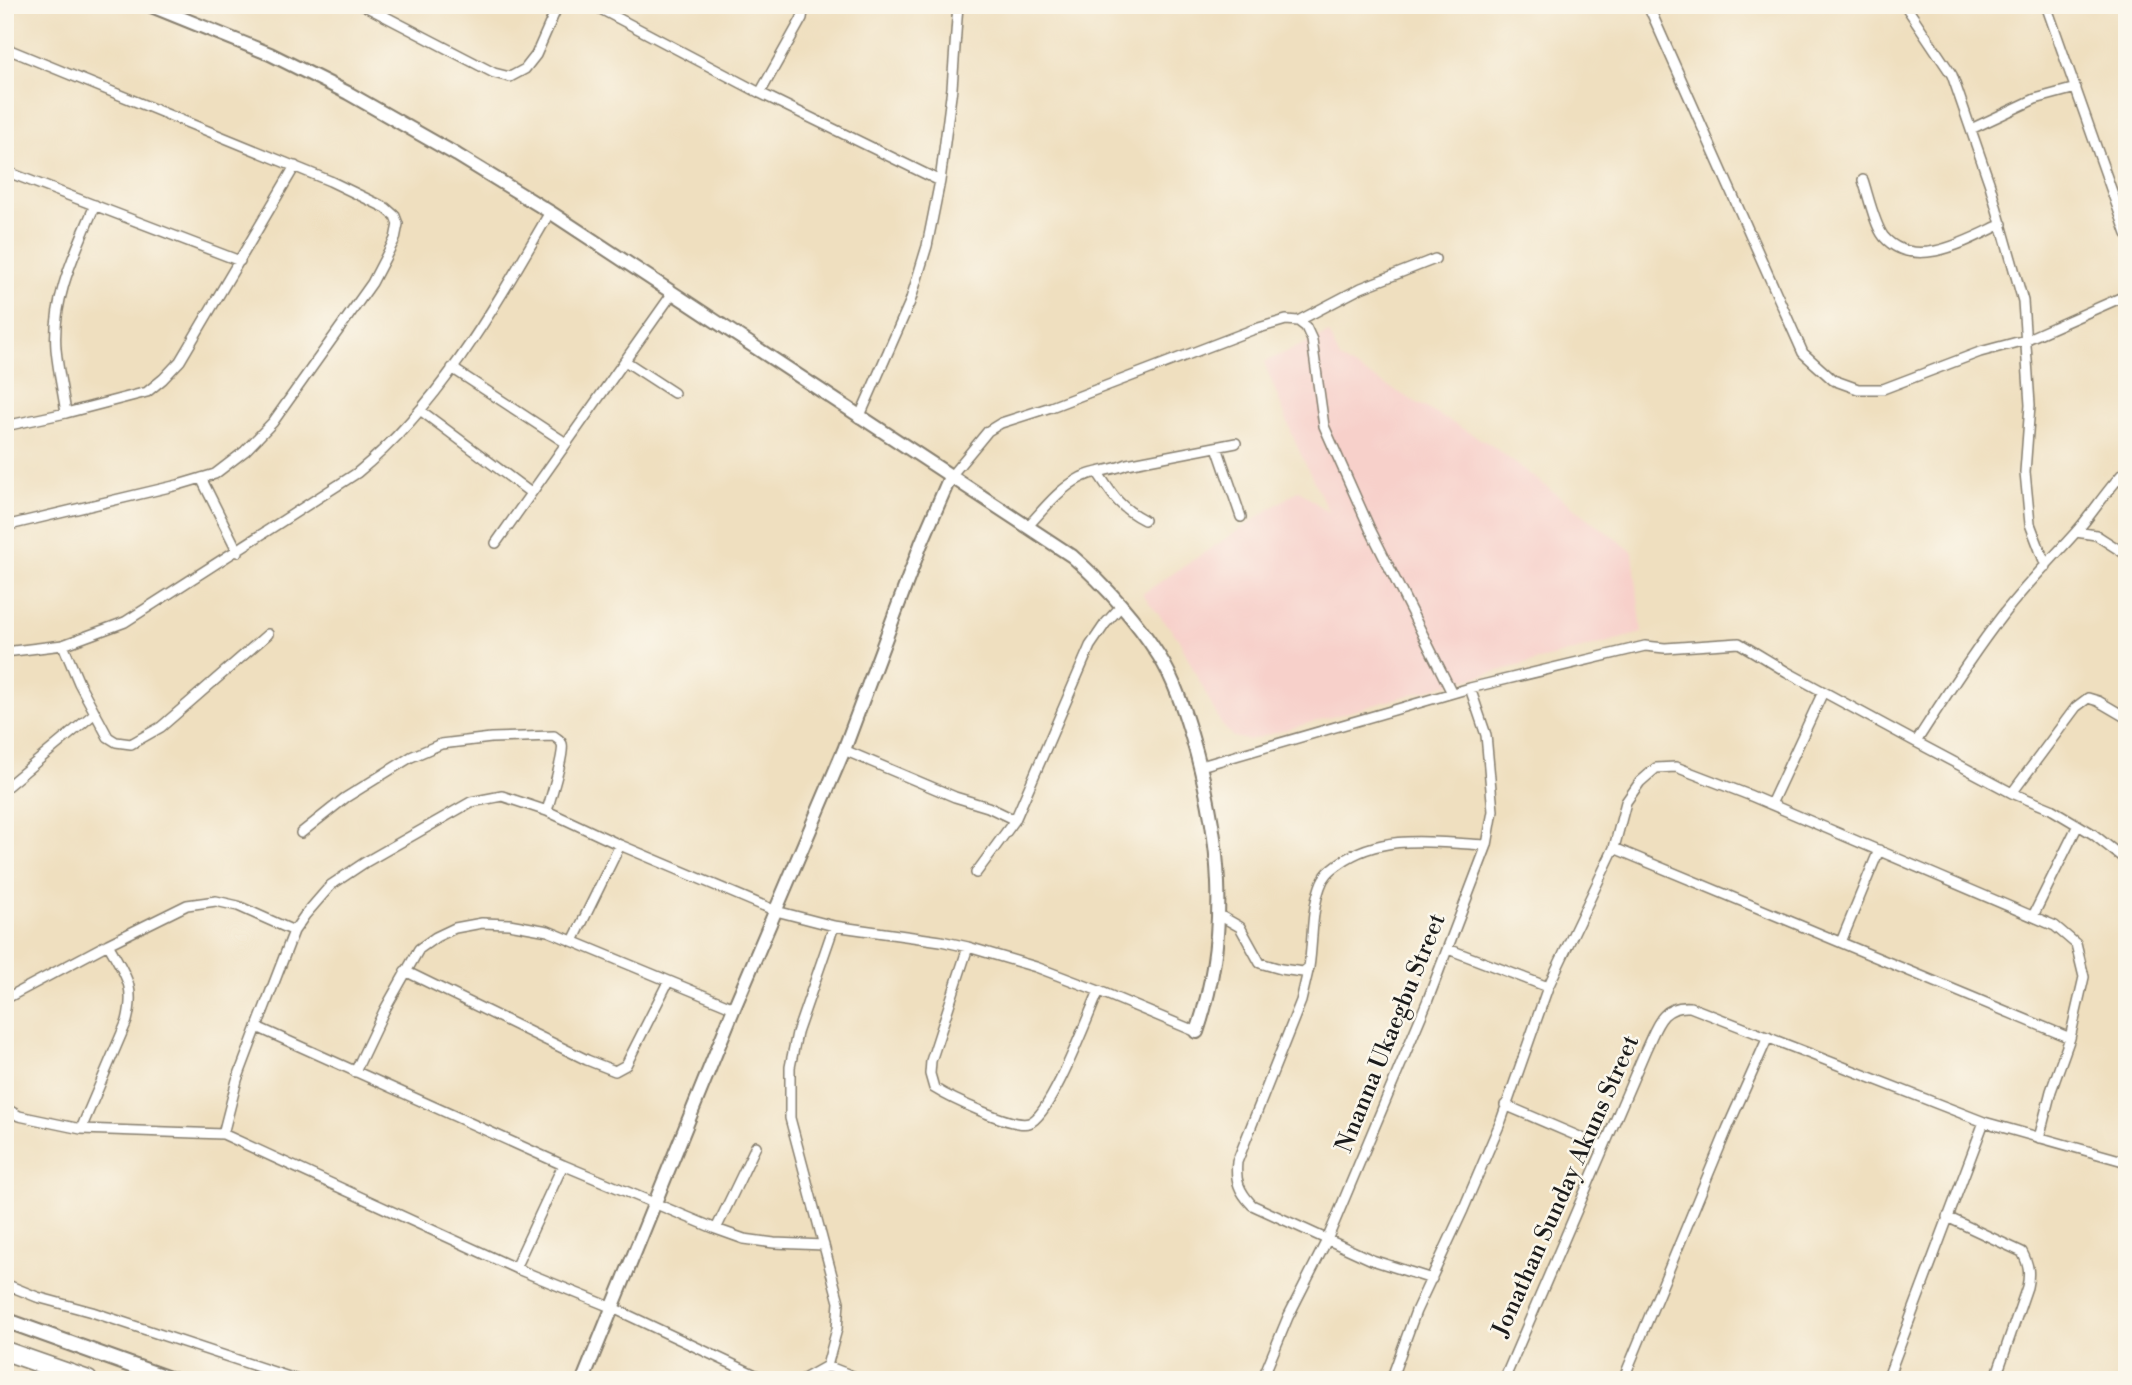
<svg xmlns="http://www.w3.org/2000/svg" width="2132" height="1385" viewBox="0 0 2132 1385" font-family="'Libre Bodoni',serif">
<rect width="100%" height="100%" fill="#fbf7ec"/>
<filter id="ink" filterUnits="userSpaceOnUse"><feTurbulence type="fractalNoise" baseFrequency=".0143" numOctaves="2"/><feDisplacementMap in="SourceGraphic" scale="14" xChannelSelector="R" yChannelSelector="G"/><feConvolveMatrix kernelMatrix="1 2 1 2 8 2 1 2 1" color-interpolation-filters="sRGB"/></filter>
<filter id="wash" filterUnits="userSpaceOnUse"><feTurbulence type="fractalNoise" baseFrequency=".00686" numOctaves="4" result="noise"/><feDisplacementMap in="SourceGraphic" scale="28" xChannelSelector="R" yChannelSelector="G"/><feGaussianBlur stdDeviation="1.57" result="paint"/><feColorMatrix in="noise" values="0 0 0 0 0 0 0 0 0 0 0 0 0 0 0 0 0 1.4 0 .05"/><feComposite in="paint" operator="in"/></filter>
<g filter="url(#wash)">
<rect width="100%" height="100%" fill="#efdfbf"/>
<!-- built -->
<path fill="#f7d0ca" d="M1329,333L1340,359L1491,445L1633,552L1642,633L1420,692L1249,740L1233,737L1221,724L1178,638L1142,594L1299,490L1329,513L1296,444L1264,362Z"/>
</g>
<g filter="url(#ink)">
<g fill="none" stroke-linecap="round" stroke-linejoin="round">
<!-- street casing -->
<g stroke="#867e6e" stroke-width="12">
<path id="street" d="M363,5L494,73L510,77L525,69L536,55L558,5
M593,5L760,93L940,181
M1648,5L1803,353L1833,380L1858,389H1883L1980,352L2025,340L2127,295
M1905,5L1952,75L1990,185L2023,301L2030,405L2025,472L2030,524L2046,566
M2046,5L2127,234
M1651,13L1659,5
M5,48L330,181L386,208L395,216L398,224L395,239L372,283L273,422L245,451L215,474L178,485L5,526
M760,93L802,18L804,5
M1971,129L2035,99L2076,88
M5,171L240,261
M1863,180C1868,195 1875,226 1884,237C1915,272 1970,239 2002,224
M1298,321L1361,288L1435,259
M625,361L674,393
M452,368L566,443
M420,410L531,493
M66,413C63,392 58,371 56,349C52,297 76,251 95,205
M859,418L910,302L927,246L940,181L952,88L958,5
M5,426L66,413L147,392L163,379L180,361L295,166
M1217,447L1241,517
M1098,473C1113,496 1119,507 1144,520
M950,477L988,431L1001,423L1051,407L1252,330L1286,320L1298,321L1306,327L1312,340L1324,426L1370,529L1452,693
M201,478L238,552
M1027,527C1043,510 1059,489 1080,478C1094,470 1112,471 1127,464L1236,443
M2076,532L2096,535L2127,555
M496,543L672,294
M63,645L79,683L108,737L116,742L131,744L161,727L268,634
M5,652L63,645L125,622L357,473C441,404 496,305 550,212
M1916,742C1943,700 1970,657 2001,617C2024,587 2051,560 2076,532C2094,512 2107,489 2127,469
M844,750L955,797L988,807L1015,820
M1201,766L1470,688L1645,646L1665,648L1739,643L1787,672L1916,742L2012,793L2051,809L2093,834L2127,861
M5,788L95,713
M2012,793L2076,707L2088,698L2098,701L2127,718
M1771,804L1823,692
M301,833L345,798L411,757L441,744L491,738L554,736C557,739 560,739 562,744C565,753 550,799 547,811
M1614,848L2070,1038
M976,873L1015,820L1090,646L1105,624L1122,605
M1219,915L1240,927L1260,963L1281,969L1303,972L1309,967C1313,941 1311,913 1320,887C1324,875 1330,870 1340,863C1383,832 1438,843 1487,845
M2033,916L2078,825
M573,941L620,845
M1841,942L1879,850
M968,947L931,1061L930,1074L934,1088C950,1098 1012,1128 1029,1123C1051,1116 1088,1015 1099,991
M1448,949L1548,987
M1309,967L1301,1001L1237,1162C1235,1181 1239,1191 1252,1205L1372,1260L1432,1279
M405,971L587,1060L615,1071L626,1065L668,982
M5,999L108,944L187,905L216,901L238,906L294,931
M257,1027L563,1165L716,1229L744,1239L774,1243L824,1245
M355,1072L384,1011L419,949L436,937L455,928L482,923L509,924L548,931L734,1008
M1505,1105L1603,1147
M5,1108L19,1116L81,1129L223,1134L515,1268L613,1308L766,1380
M81,1129L127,1021C136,985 125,975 108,944
M223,1134L237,1080L257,1027L294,931L305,915L331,885L364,863L471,802L502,796L547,811L620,845L776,911L834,926L941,941L968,947L1036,967L1099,991L1197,1032
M1947,1217L2022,1252C2029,1265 2030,1273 2027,1287L1995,1380
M716,1229L756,1146
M515,1268L563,1165
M5,1284L37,1297L92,1312L298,1380
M827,1366L863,1380
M802,1380L827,1366L837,1329L839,1302L790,1118V1067L797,1033L834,926
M1262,1380L1288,1317L1327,1240L1427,1002L1487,845L1493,811L1486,735L1470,688
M1391,1380L1416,1311L1463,1210L1501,1121L1548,987L1614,848L1626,802L1640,782L1656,768L1676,767L1749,795L2055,926L2076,944L2084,977L2070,1038L2051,1091L2039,1138
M1504,1380L1646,1049C1657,1026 1661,1005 1690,1007L1984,1122L2127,1162
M1623,1380L1728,1127L1768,1037
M1887,1380L1984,1122
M2123,1380L2127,1368"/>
</g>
<!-- secondary casing -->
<g stroke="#867e6e" stroke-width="16">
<path id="secondary" d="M149,5L270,54L348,93L457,155L550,212L1072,556C1106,586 1135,618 1159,656C1174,679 1183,708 1191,734C1221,834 1231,931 1197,1032
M583,1380L734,1008L844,750L921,544L950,477"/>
</g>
<!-- primary casing -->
<g stroke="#867e6e" stroke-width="18">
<path id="primary" d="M5,1320L172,1380"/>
</g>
<!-- highway casing -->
<g stroke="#867e6e" stroke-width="21">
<path id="highway" d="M5,1351L88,1380"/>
</g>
<!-- street -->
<use href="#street" stroke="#fff" stroke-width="9"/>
<!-- secondary -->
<use href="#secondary" stroke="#fff" stroke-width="12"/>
<!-- primary -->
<use href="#primary" stroke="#fff" stroke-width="14"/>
<!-- highway -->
<use href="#highway" stroke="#fff" stroke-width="18"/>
</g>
</g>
<g text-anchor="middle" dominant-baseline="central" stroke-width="5" stroke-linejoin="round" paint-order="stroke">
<!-- street labels -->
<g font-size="24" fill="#1c1c1c" stroke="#fbf7ec">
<text transform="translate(1391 1033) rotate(-68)">Nnanna Ukaegbu Street</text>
<text transform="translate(1566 1186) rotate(-66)">Jonathan Sunday Akuns Street</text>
</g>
</g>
<!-- margin -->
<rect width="2132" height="1385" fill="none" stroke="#fbf7ec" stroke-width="28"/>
</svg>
